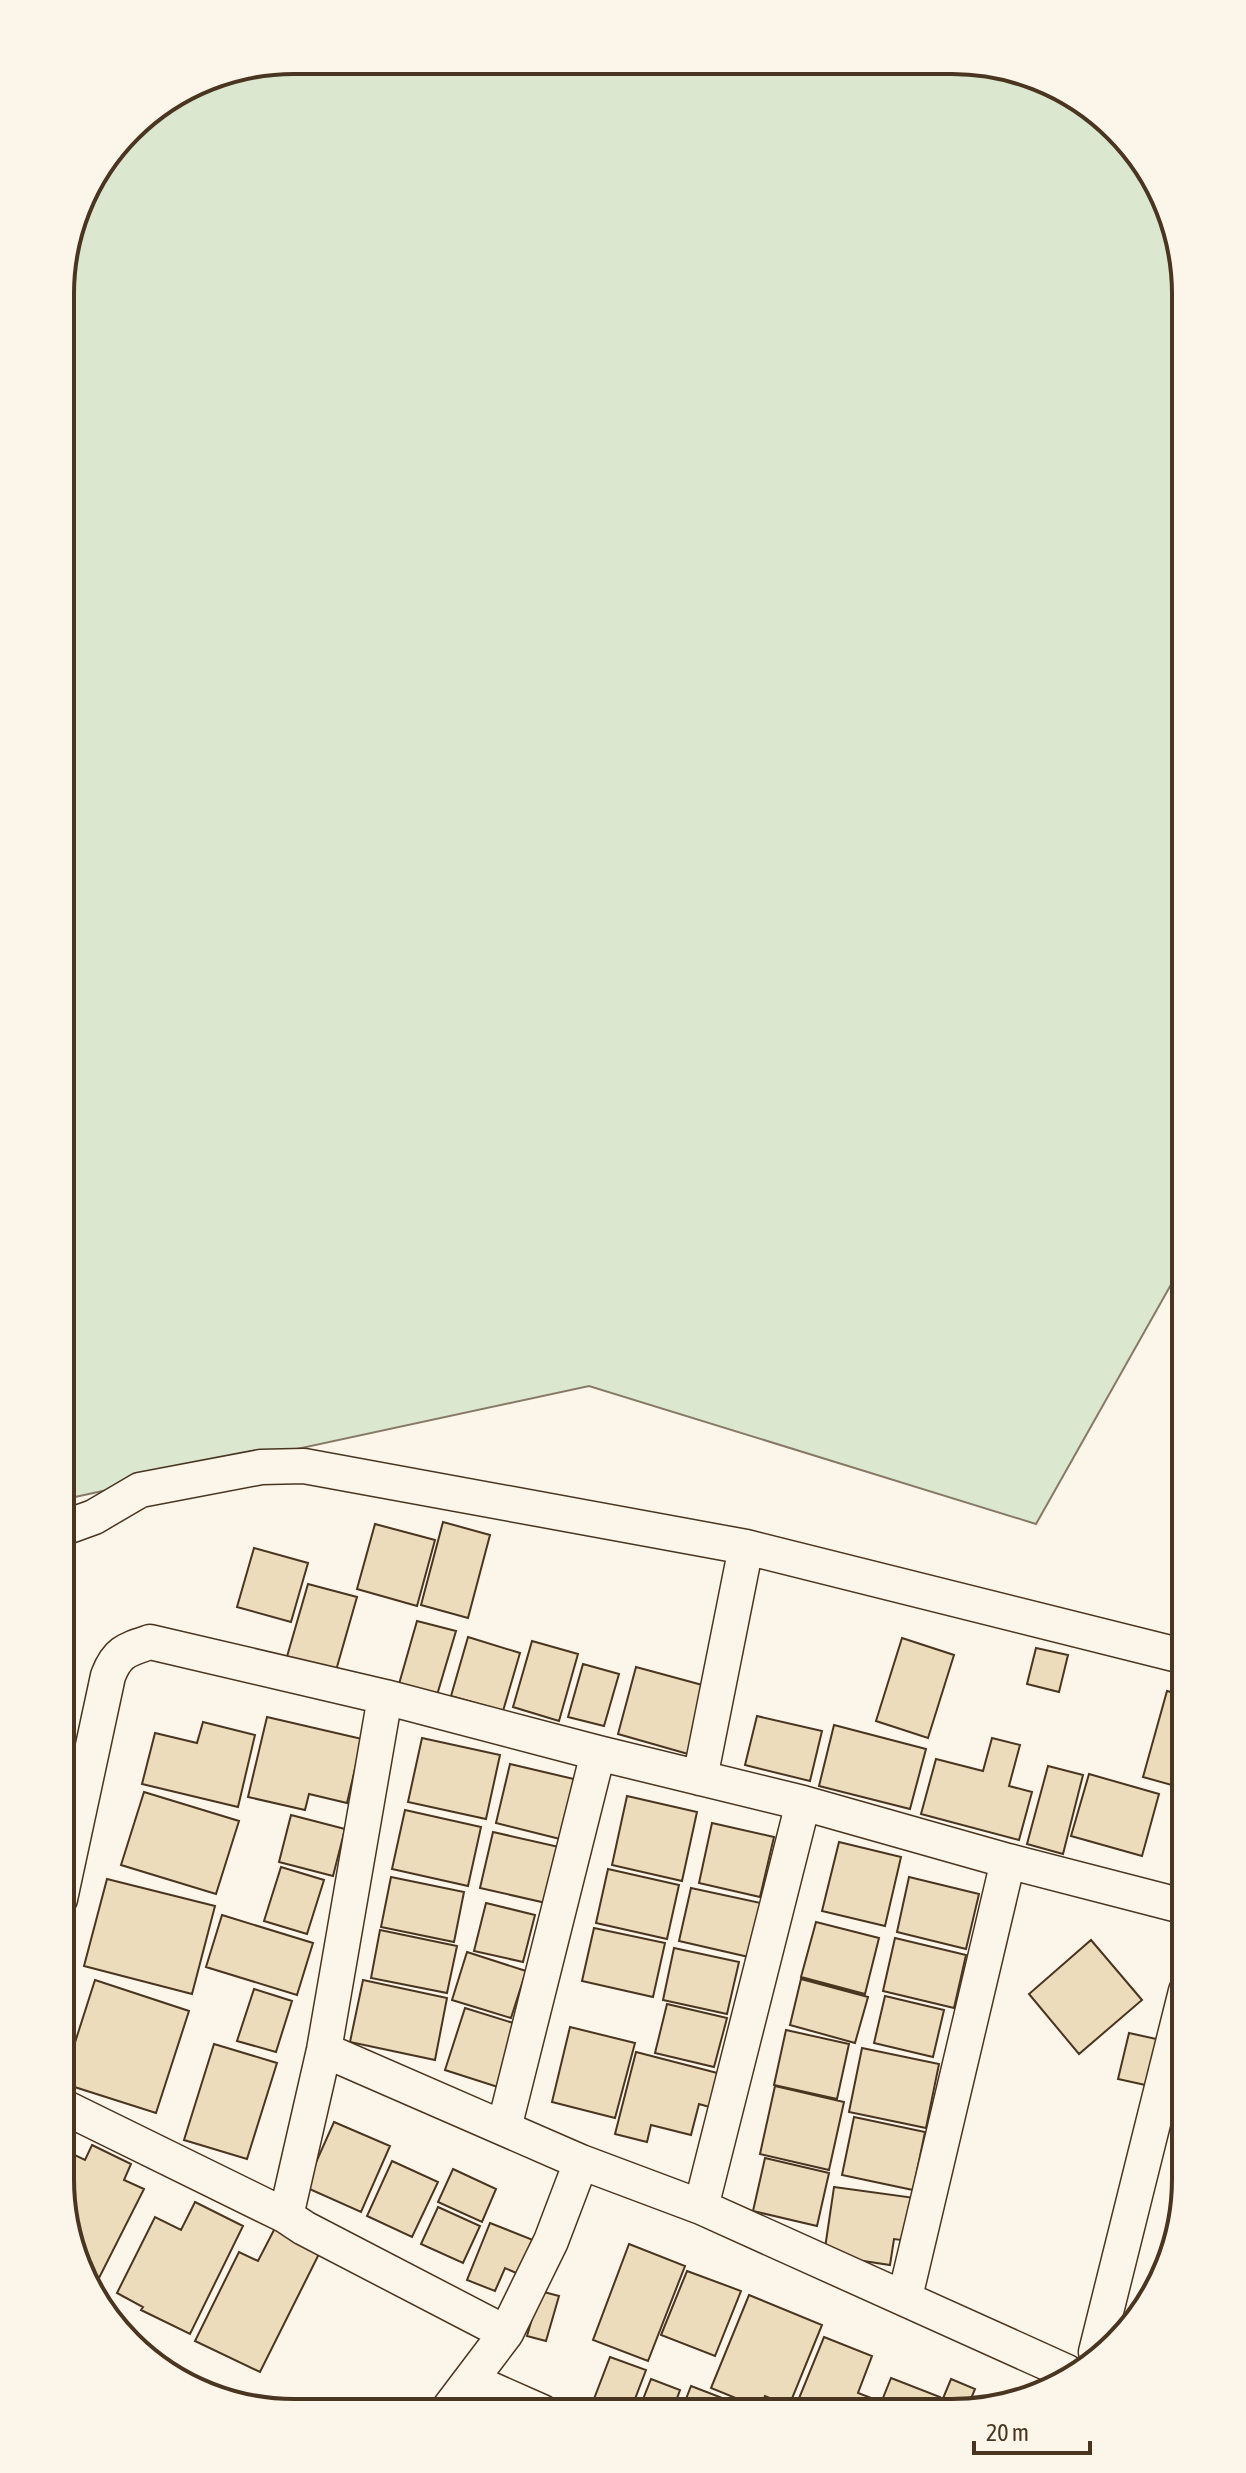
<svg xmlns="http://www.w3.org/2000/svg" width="1246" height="2473" viewBox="0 0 1246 2473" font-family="'Asap Condensed',sans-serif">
<rect width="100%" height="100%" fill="#fbf6e9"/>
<!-- green -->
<path fill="#dce7d0" stroke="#887966" stroke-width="2" d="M294,60L998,64L1106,118L1174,219L1186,294V1258L1036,1524L589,1386L61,1500L62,264L84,190L139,118L205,78Z"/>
<!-- building -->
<path fill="#ecdcbc" stroke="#4a3520" stroke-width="2" d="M443,1522L490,1535L468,1618L421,1605Z
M375,1524L435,1540L417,1606L357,1589Z
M254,1548L308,1563L291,1622L237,1607Z
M308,1584L357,1597L335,1674L286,1660Z
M417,1621L456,1631L437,1695L399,1684Z
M468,1637L520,1653L503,1711L451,1696Z
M902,1638L954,1655L928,1738L876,1721Z
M532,1641L578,1654L559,1721L513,1707Z
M1036,1648L1068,1655L1059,1692L1027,1684Z
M583,1664L619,1674L604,1726L568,1717Z
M636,1667L706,1686L688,1754L618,1734Z
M1167,1691L1186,1696V1789L1143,1777Z
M757,1716L822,1731L810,1781L745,1765Z
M267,1717L362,1739L347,1803L309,1794L305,1810L248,1797Z
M203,1722L255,1735L238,1807L142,1784L155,1733L197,1743Z
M834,1725L926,1749L910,1809L819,1786Z
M422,1738L500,1755L486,1819L408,1802Z
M992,1738L1020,1745L1009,1786L1032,1792L1019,1840L921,1814L936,1759L983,1771Z
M510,1764L578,1780L564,1840L496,1823Z
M1048,1766L1083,1775L1063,1854L1027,1844Z
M1089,1774L1159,1794L1142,1856L1071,1836Z
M144,1792L239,1821L216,1894L121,1865Z
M627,1796L697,1812L682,1881L612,1865Z
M405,1810L481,1827L468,1886L392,1869Z
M291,1815L345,1829L333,1876L279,1862Z
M712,1823L774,1837L760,1897L699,1883Z
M493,1832L559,1847L546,1903L480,1888Z
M839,1842L901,1857L885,1926L822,1911Z
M281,1867L324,1880L307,1934L264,1921Z
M608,1869L679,1885L667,1939L596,1923Z
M391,1877L464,1892L454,1942L381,1927Z
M909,1877L979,1894L966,1949L897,1932Z
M107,1879L215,1906L192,1994L84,1966Z
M691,1888L765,1904L753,1958L679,1941Z
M486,1903L535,1915L523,1962L474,1951Z
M222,1915L313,1943L297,1995L206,1967Z
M816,1922L879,1938L865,1994L801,1977Z
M594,1928L665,1943L653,1997L582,1981Z
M380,1930L457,1946L447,1993L371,1978Z
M895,1938L966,1955L954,2008L883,1991Z
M1091,1940L1142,2000L1079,2054L1029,1994Z
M674,1948L739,1962L727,2014L663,2000Z
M467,1952L526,1971L511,2018L452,2000Z
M801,1979L868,1997L855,2043L790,2025Z
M95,1980L189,2011L156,2113L62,2083Z
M363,1980L447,1998L435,2060L350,2042Z
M254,1989L292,2001L276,2052L237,2041Z
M885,1996L944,2010L933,2057L874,2043Z
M667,2004L727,2018L714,2067L655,2053Z
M465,2008L523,2026L504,2089L445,2070Z
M570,2027L635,2043L615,2118L552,2102Z
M786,2030L849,2044L837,2099L774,2085Z
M1129,2033L1161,2040L1150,2086L1118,2079Z
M214,2044L277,2063L247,2159L184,2140Z
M862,2048L939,2064L926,2128L849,2112Z
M636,2052L729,2076L720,2110L699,2104L691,2135L651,2125L647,2142L615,2134Z
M775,2086L844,2102L829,2170L760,2154Z
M854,2117L925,2132L913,2190L842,2175Z
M334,2122L390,2146L361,2212L305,2187Z
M92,2145L131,2164L124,2180L144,2189L98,2280L85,2274L72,2254L60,2179V2148L85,2160Z
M765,2158L829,2173L817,2226L753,2211Z
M392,2161L438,2182L412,2237L367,2216Z
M453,2169L496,2189L482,2222L438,2202Z
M834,2187L915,2198L909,2241L894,2239L890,2265L824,2255Z
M195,2202L243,2226L190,2334L141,2310L143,2307L117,2293L155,2217L181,2230Z
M438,2207L480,2226L463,2263L421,2244Z
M490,2223L538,2242L523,2276L505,2268L495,2291L467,2280Z
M275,2228L321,2250L260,2372L195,2341L239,2252L258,2261Z
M629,2244L685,2266L648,2361L593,2340Z
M687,2271L741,2291L715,2356L661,2335Z
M540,2291L559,2296L546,2341L527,2336Z
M749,2295L822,2325L789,2406L765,2396L760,2408L711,2388Z
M824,2337L872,2356L858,2393L874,2399L868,2413H793Z
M610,2357L646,2370L630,2412H589Z
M891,2378L940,2397L934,2413H877Z
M651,2379L680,2390L672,2412H638Z
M951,2379L975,2389L966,2411L937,2413Z
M691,2386L725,2399L720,2412H681Z"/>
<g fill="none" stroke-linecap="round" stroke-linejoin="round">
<!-- street casing -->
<g stroke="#4a3520" stroke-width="37">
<path id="street" d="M61,1529L94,1517L140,1490L261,1467L304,1466L746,1547L1186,1657
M385,1697L324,2050L286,2216L304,2228L506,2333L551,2241L581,2162L701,2207L1067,2372
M700,1778L746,1547
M60,1899L108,1676C117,1652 126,1650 150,1642L385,1697L598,1753L803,1803L1008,1861L1186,1907
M324,2050L581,2162
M60,2105L286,2216
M504,2128L598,1753
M701,2207L803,1803
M905,2297L1008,1861
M1096,2352L1186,1991
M472,2381L542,2412
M447,2411L506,2333"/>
</g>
<!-- street -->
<use href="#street" stroke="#fbf6e9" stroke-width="34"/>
</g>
<!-- crop -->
<path d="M0 0H1246V2473H0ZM294 74H952A220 220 0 0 1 1172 294V2179A220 220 0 0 1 952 2399H294A220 220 0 0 1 74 2179V294A220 220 0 0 1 294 74Z" fill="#fbf6e9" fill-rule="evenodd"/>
<path fill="none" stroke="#4a3520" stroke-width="4" d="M294 74H952A220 220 0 0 1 1172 294V2179A220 220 0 0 1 952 2399H294A220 220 0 0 1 74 2179V294A220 220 0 0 1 294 74Z"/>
<!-- scale -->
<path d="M974 2441v12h116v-12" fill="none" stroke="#4a3520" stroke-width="4"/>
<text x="986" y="2441" font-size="24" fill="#4a3520" stroke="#fbf6e9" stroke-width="6" paint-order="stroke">20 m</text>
</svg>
